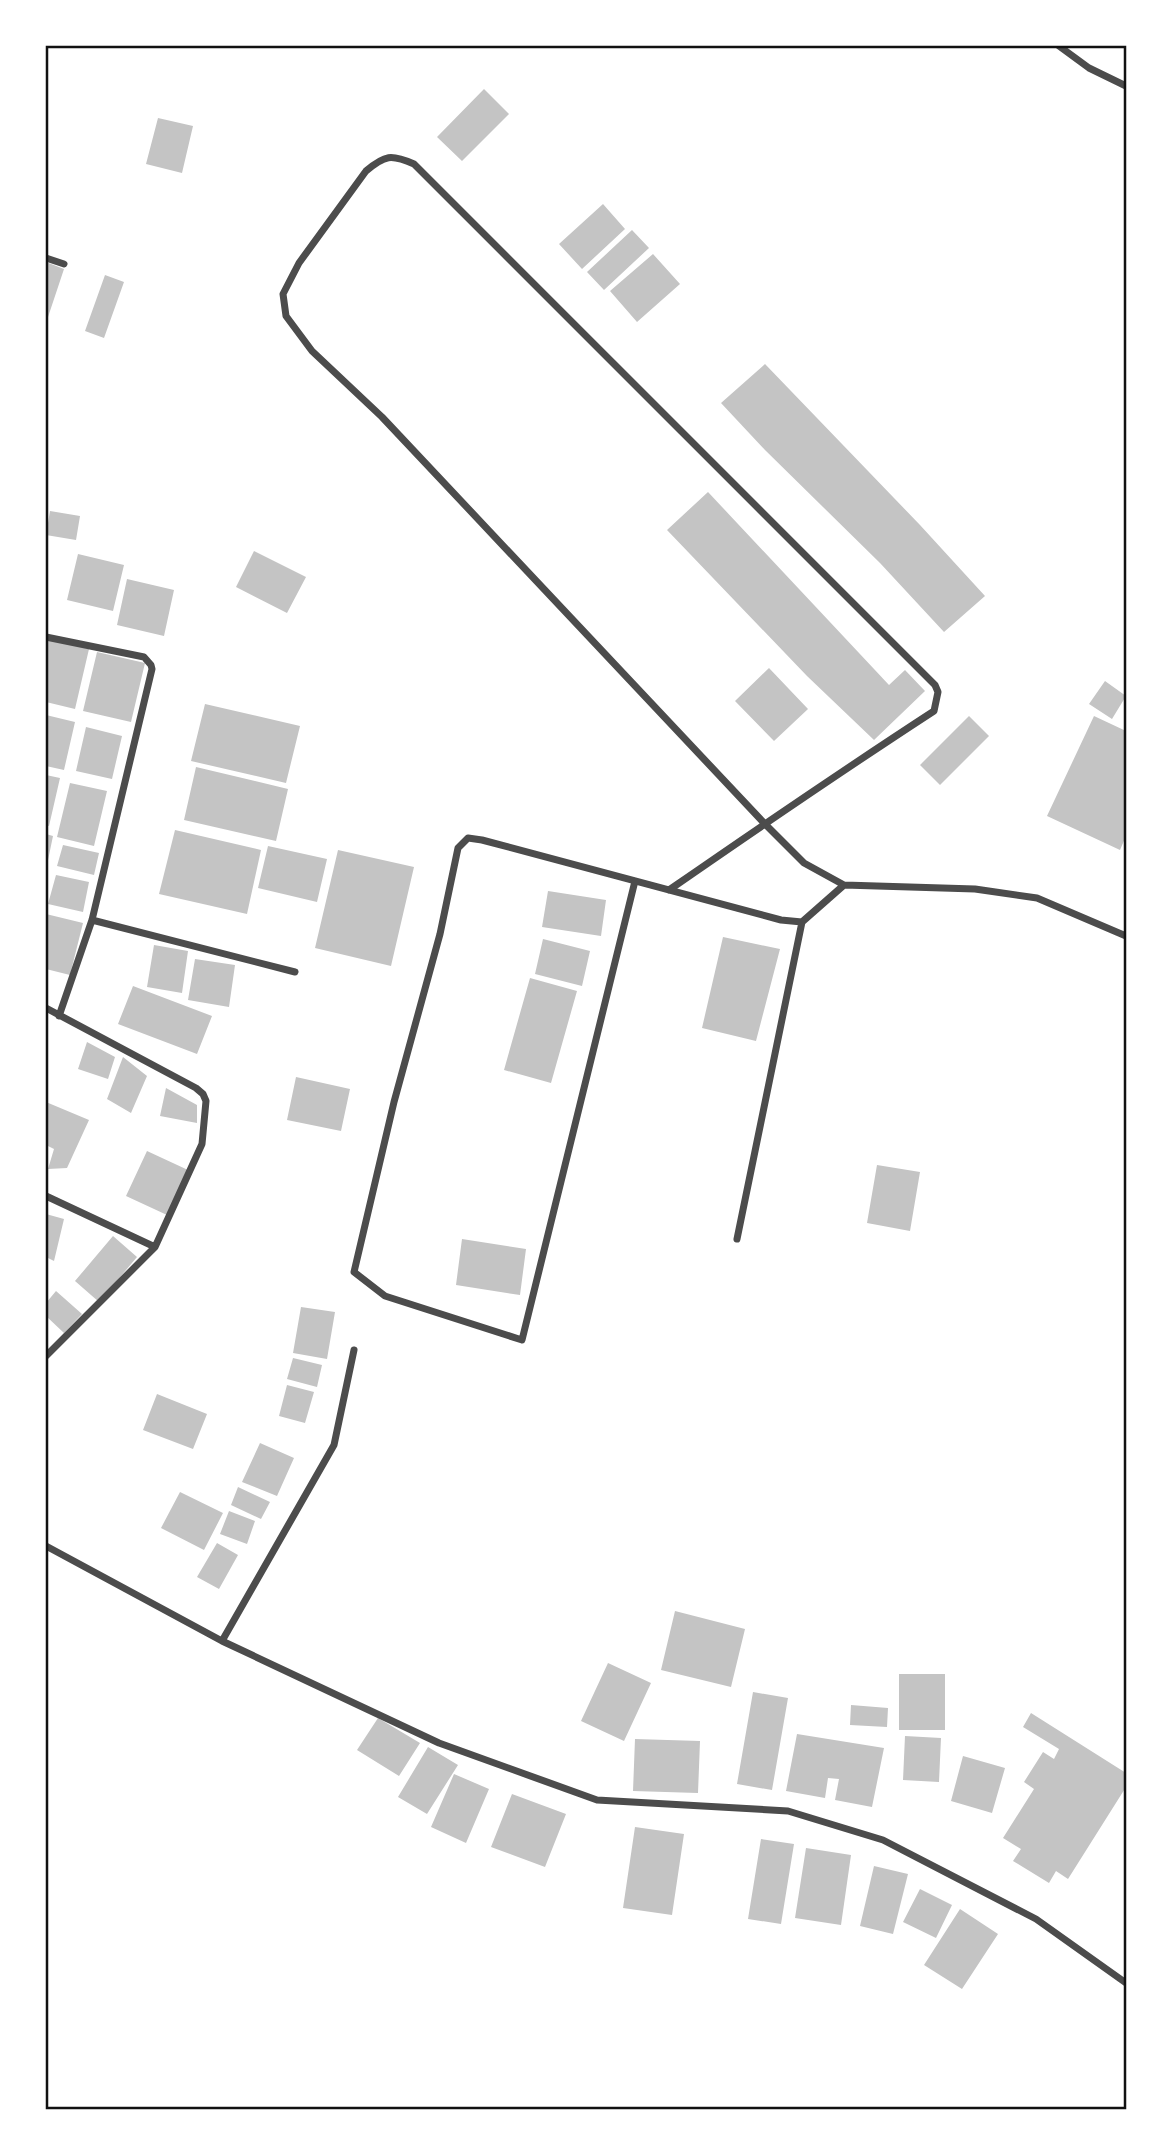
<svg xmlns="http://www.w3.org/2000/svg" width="1172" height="2155" viewBox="0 0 1172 2155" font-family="Roboto,sans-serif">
<rect width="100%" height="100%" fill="#fff"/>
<!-- building -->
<path fill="#c4c4c4" d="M484,89L509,114L462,161L437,137Z
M158,118L193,126L182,173L146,164Z
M603,204L625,229L582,269L559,244Z
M632,230L649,248L604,290L587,272Z
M653,254L680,284L637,322L610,291Z
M46,262L64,269L46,323Z
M105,275L124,282L104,338L85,331Z
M765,364L920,525L985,596L944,632L880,563L765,450L721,403Z
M708,492L889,685L905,670L925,691L874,740L807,676L667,530Z
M50,511L80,516L76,540L46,535Z
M254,551L306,577L287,613L236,587Z
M78,554L124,565L113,611L67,600Z
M127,579L174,590L164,636L117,625Z
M46,639L89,649L75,709L46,702Z
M97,652L145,663L131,722L83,711Z
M769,668L808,709L774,741L735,701Z
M1105,681L1126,696L1112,719L1089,704Z
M205,704L300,726L286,783L191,761Z
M46,715L75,722L64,770L46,766Z
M969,716L989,736L940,785L920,765Z
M1094,716L1126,731V836L1120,850L1047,816Z
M86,727L122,736L112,779L76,771Z
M196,767L288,789L276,841L184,820Z
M46,775L60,778L49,826L46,825Z
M70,783L107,791L94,846L57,837Z
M175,830L261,850L247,914L159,894Z
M46,834L53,836L47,865H46Z
M63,845L99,853L94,875L57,866Z
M268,846L327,859L317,902L258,888Z
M338,850L414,867L391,966L315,948Z
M56,875L89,882L83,912L48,904Z
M548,891L606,900L601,936L542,927Z
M46,914L83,923L70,975L46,969Z
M723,937L780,949L756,1041L702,1028Z
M543,939L590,951L582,986L535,974Z
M154,945L188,951L182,993L147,987Z
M195,959L235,965L229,1007L188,1000Z
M530,978L577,991L551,1083L504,1070Z
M133,986L212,1016L197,1054L118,1024Z
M87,1042L115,1057L108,1079L78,1069Z
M123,1057L147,1076L131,1113L107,1099Z
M296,1077L350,1089L341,1131L287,1120Z
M166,1088L197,1105V1123L160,1116Z
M46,1102L89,1120L67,1168L48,1169L54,1149L46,1145Z
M147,1151L188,1170L167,1215L126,1196Z
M877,1165L920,1172L910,1231L867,1223Z
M46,1214L64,1219L54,1261L46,1257Z
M113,1236L137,1257L99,1302L75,1281Z
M462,1239L526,1249L520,1295L456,1285Z
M56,1291L82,1314L64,1333L46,1316V1303Z
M301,1307L335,1312L327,1359L293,1353Z
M293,1358L322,1365L317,1387L287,1379Z
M287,1385L314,1392L305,1423L279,1416Z
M157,1394L207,1414L193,1449L143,1430Z
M260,1443L294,1458L277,1496L242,1482Z
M238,1487L270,1502L261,1519L231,1505Z
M180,1492L223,1513L204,1550L161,1528Z
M229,1511L255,1521L247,1544L220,1534Z
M217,1543L238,1555L219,1589L197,1577Z
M675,1611L745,1629L731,1687L661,1670Z
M608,1663L651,1683L624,1741L581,1721Z
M899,1674H945V1730H899Z
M753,1692L788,1698L772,1790L737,1784Z
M851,1705L888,1708L887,1727L850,1725Z
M1031,1713L1126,1773V1787L1068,1879L1056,1871L1049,1883L1013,1861L1021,1849L1003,1838L1034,1789L1024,1782L1043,1752L1054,1759L1059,1749L1023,1727Z
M378,1718L420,1743L399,1776L357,1750Z
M797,1734L884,1748L872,1807L835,1800L839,1779L828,1778L825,1798L786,1791Z
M905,1736L941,1738L939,1782L903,1780Z
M635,1739L700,1741L698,1793L633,1791Z
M428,1747L458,1765L427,1814L398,1797Z
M963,1756L1005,1768L992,1813L951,1801Z
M454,1774L489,1789L466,1843L431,1827Z
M512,1794L566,1814L545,1867L491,1847Z
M635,1827L684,1834L672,1915L623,1908Z
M761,1839L794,1844L781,1924L748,1919Z
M806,1848L851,1855L841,1925L795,1918Z
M874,1866L908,1874L893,1934L860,1926Z
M920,1889L952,1905L936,1938L903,1922Z
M960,1909L998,1934L962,1989L924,1965Z"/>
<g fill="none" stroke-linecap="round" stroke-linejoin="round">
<!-- minor -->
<path stroke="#4c4c4c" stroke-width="7" d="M1059,46L1089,68L1126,86
M46,258L64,264
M46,637L144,657L151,665L152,669L92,920L59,1016
M635,881L522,1340L385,1296L354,1272L394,1102L440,934L458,848L468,838L482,840L781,920L802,922L844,885L975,889L1037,898L1126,936
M669,890C757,829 845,769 934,711L938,692L935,685L414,164C391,154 385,155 366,171L299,263L283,294L286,316L312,351L382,417L765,824L804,863L844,885
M92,920L295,972
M46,1008L196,1088L203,1094L206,1101L202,1144L155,1247L46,1356
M46,1196L155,1247
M737,1239L802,922
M46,1546L222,1641L439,1743L597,1800L788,1811L883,1840L1036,1919L1126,1983
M222,1641L334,1445L354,1350"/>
</g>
<!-- border -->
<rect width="1172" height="2155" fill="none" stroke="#ffffff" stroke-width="94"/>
<rect x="47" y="47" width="1078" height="2061" fill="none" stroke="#111" stroke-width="2.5"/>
</svg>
